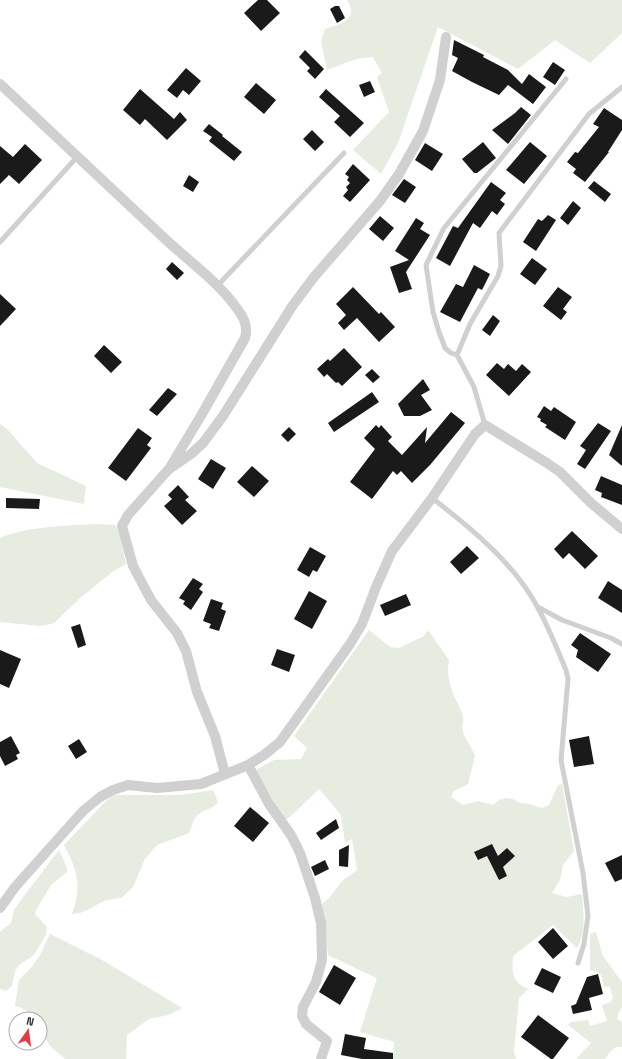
<svg xmlns="http://www.w3.org/2000/svg" width="622" height="1059" viewBox="0 0 622 1059" font-family="'Space Grotesk',sans-serif">
<rect width="100%" height="100%" fill="#fff"/>
<!-- green -->
<path fill="#e6ecdf" d="M347,0H622V33L590,63L555,40L518,69L438,27L398,143L381,174L353,150L389,112L377,77L382,73L373,57L356,59L327,70L321,41L325,29C340,24 360,20 347,0Z
M0,424L8,430L37,463L86,486L84,504L0,487Z
M97,524L115,525L119,533L126,564L112,572L78,600L54,623L41,626L0,622V538C27,526 68,526 97,524Z
M369,630L390,647L399,648L424,636L428,630L449,660C445,681 454,695 462,713C465,720 461,725 463,731C465,740 472,747 475,756L468,784L454,791L451,797L463,805L478,801L493,805L499,800L506,798L513,799L520,803L528,804L542,808L549,805L558,785L562,784L574,851L563,865L560,880L552,893L567,897L582,894C583,912 587,932 577,948L553,925L513,956C512,973 511,981 528,989L519,998L514,1052L516,1059H393L394,1042L360,1032L377,978L361,971L328,955L322,904L329,898L342,881L357,870L352,839L345,843L341,815L319,789L292,815L284,821L257,772V769L274,760L301,759L307,748L294,736Z
M213,790L218,802C213,809 206,809 199,814C193,818 192,827 189,833L157,845L145,859L133,887L121,898L106,900L87,910L80,913L72,914C82,886 78,871 64,845L107,800L115,795H181Z
M59,850L67,868V872L51,885L35,912V914L47,927L46,935L34,955L19,965L15,971L12,986L6,991L0,989V932L11,923L14,910L21,900Z
M596,932L603,956L622,982V1008L619,1012L617,1019L622,1022V1047C614,1045 609,1053 605,1059H576L591,1043L568,1025L571,1022L588,1020L590,1026L607,1021L602,1005L611,1002L613,998L610,987L604,986C601,971 602,975 590,970V934Z
M50,934L102,960L182,1008L168,1015L149,1019L127,1035L126,1059H65L50,1046L46,1039L40,1034V1019H33C28,1011 24,1008 15,1006L19,980L31,968L40,955Z"/>
<!-- building -->
<path fill="#1a1a1a" d="M258,0H267L280,13L261,31L244,13Z
M335,6H339L345,18L337,23L330,9Z
M454,40L484,55L483,57L508,70L522,84L529,74L546,87L533,104L508,85L499,95L472,82L452,71L458,58L452,55Z
M305,50L324,69L315,79L307,71L310,68L299,57Z
M553,62L565,70L555,85L543,77Z
M186,68L201,81L189,95L183,90L177,98L167,90Z
M370,81L375,92L364,97L359,85Z
M256,83L276,100L264,114L244,97Z
M140,89L174,119L180,112L187,120L167,140L145,119L140,125L123,110Z
M326,89L364,123L350,137L334,122L340,116L319,97Z
M521,107L531,115L508,144L492,130L515,113Z
M604,108L622,120V130L608,152H609L585,182L573,173L576,169L567,162L575,152L578,153L599,127L593,124Z
M209,124L223,135L222,136L242,152L234,161L209,141L212,137L203,131Z
M312,130L324,142L315,151L303,139Z
M483,142L496,158L477,173H474L462,159Z
M530,142L547,156L524,184L506,170Z
M425,143L443,154L432,171L415,160Z
M25,144L42,160L19,184L9,175L0,184V146L13,157Z
M353,164L370,180L350,202L343,196L348,190L346,187L350,183L347,180L349,177L345,174Z
M189,175L199,182L193,192L183,186Z
M404,179L416,187L405,203L392,195Z
M594,181L611,194L605,202L588,188Z
M491,182L506,193L500,200L505,204L497,215L492,211L480,228L473,223L450,266L436,258L453,226L458,228Z
M573,201L581,208L568,225L560,218Z
M548,215L556,220L536,251L523,242L538,219L542,221Z
M380,216L394,228L383,241L369,229Z
M416,218L424,223L420,229L430,235L406,272L412,289L399,293L390,267L409,260L395,251Z
M532,258L547,269L535,285L520,274Z
M172,262L184,273L177,280L166,269Z
M474,265L490,274L482,290L478,288L460,322L440,312L456,284L463,287Z
M353,287L379,314L381,312L395,327L379,342L357,318L344,330L338,323L346,315L336,304Z
M558,287L572,297L563,309L567,312L561,320L543,306Z
M0,294L16,309L0,326Z
M493,315L500,321L490,336L482,330Z
M104,345L122,362L111,373L94,356Z
M344,348L362,367L342,386L338,382L336,383L327,374L324,377L317,369L328,359L330,361Z
M497,363L504,369L508,364L516,371L522,364L531,372L509,396L486,375Z
M372,369L380,377L373,383L365,375Z
M423,379L430,390L421,395L432,410L420,416H404L398,404Z
M168,388L177,394L157,416L149,410Z
M372,392L379,402L334,432L328,423Z
M544,406L551,411L554,407L576,422L565,440L545,427L547,425L540,421L541,419L537,417Z
M451,412L465,423L430,465L412,483L401,471L397,475L393,471L372,499L350,482L375,449L364,438L376,425L379,428L381,425L392,437L388,441L402,455L427,427L425,443Z
M598,423L611,431L585,469L577,464L586,450L580,446Z
M622,425V466L609,455Z
M289,427L296,434L288,442L281,435Z
M138,428L152,438L147,445L151,448L126,481L108,468Z
M211,459L226,468L213,489L198,479Z
M252,466L269,481L254,497L237,482Z
M601,476L622,485V505L601,497L602,493L595,490Z
M178,485L189,497L185,500L197,511L182,525L164,506L172,499L168,495Z
M6,498L40,499L39,509L6,508Z
M572,531L598,556L585,569L569,553L563,559L554,549Z
M467,546L479,558L461,574L450,562Z
M310,547L326,556L317,572L313,570L309,577L297,570Z
M193,578L203,584L199,589L203,592L191,610L183,604L185,601L179,598Z
M608,581L622,590V613L598,598Z
M309,591L327,601L312,629L294,619Z
M406,594L411,605L385,616L380,605Z
M211,599L223,603L221,609L226,611L219,631L209,628L211,624L203,621Z
M80,624L86,645L78,648L71,627Z
M580,633L611,654L598,672L576,657L578,650L571,645Z
M277,649L295,655L289,672L271,665Z
M0,650L21,659L9,688L0,684Z
M11,736L20,753L16,755L18,759L5,766L0,756V742Z
M589,736L594,764L574,767L569,740Z
M79,739L87,752L76,759L68,746Z
M250,807L269,823L253,842L234,826Z
M336,819L339,828L321,840L316,833Z
M492,844L498,856L507,848L515,856L503,867L507,876L499,880L487,856L478,860L474,852Z
M349,845L348,867L339,866V850Z
M622,855V879L615,882L605,863Z
M325,860L329,869L315,876L311,867Z
M553,928L568,946L553,959L538,942Z
M334,965L356,978L340,1005L319,992Z
M542,968L561,977L553,993L534,984Z
M598,974L603,994L589,998L592,1010L573,1014L571,1006L576,1004L587,977Z
M538,1015L569,1038L553,1059H551L521,1037Z
M345,1034L366,1038L364,1049L393,1053V1059H362L341,1055Z"/>
<g fill="none" stroke-linecap="round" stroke-linejoin="round">
<!-- lane -->
<path stroke="#d0d0d0" stroke-width="5" d="M0,242L77,157
M217,286L344,153
M457,355L451,353L445,348L439,332L433,312L426,265L444,228L566,79
M485,425L474,387L457,355L470,324L498,276L501,266L499,233L589,114L622,87
M432,498C471,528 515,564 538,608C549,628 557,649 566,670L568,679L561,760L583,873L588,916L584,944L578,963
M538,607L562,620L611,638L622,644"/>
<!-- street -->
<path stroke="#d0d0d0" stroke-width="10" d="M0,84C54,135 108,185 162,236C187,260 218,281 238,310C245,319 248,328 245,338L202,414L169,469
M248,765L269,804L291,835L300,853L315,898L321,923L322,960L316,982L303,1007L302,1016L306,1024L327,1041L321,1059
M225,774L215,736L197,692L186,651L177,633L151,600L133,566L122,526L128,515L168,470L191,454L203,443L223,416L293,305L314,277L380,201L399,174L423,131L440,80L446,37
M0,908L15,887L83,811L100,797L113,790L128,785L157,788L201,784L248,765L264,755L280,742L350,644L362,624L376,587L392,551L432,498L475,434L485,425L547,463L560,472L591,503L622,529"/>
</g>
<!-- north arrow -->
<g transform="translate(28 1031) rotate(14)"><circle r="19" fill="#ffffff" stroke="#adadad"/>
<path d="M0-3L7 15L0 10L-7 15Z" fill="#e63946"/>
<text y="-6" font-size="11" font-weight="bold" text-anchor="middle" fill="#333333">N</text>
</g>
</svg>
